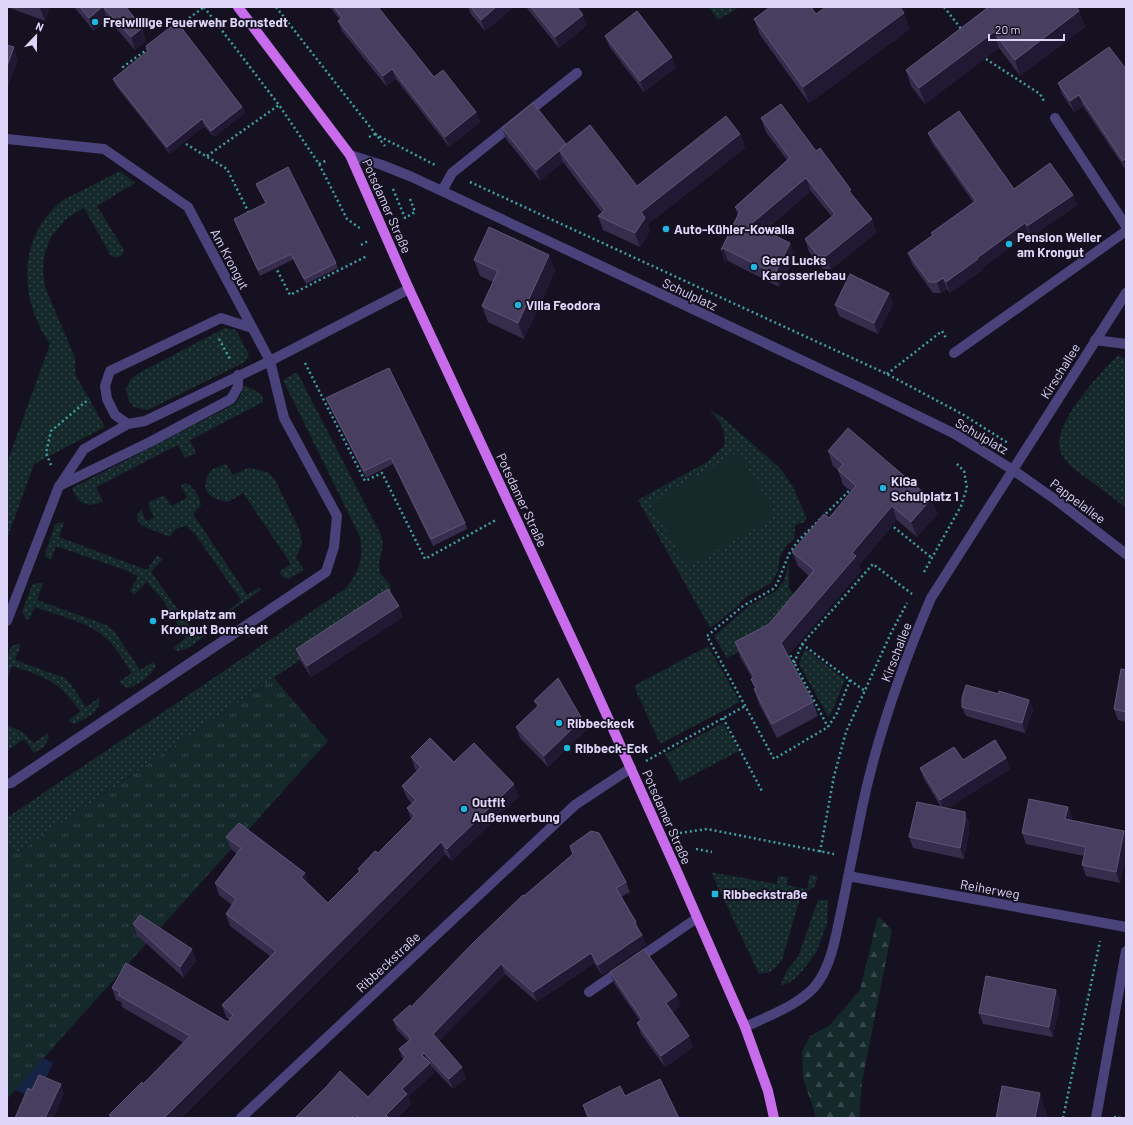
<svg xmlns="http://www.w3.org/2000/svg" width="1133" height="1125" viewBox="0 0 1133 1125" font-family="Barlow,sans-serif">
<defs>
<pattern id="grass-dots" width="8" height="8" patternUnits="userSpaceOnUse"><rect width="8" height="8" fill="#15282a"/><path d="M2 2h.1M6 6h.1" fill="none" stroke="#37464a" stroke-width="1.8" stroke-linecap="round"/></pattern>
<pattern id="forest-firs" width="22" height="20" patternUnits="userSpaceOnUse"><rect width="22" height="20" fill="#15282a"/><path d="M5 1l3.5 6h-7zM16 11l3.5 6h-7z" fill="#37464a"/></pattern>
<pattern id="park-tufts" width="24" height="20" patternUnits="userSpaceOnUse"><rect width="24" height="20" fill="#15282a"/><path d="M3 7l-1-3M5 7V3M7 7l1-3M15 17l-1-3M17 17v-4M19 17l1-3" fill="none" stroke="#37464a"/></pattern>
</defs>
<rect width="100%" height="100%" fill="#151121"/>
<!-- grass -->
<path fill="url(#grass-dots)" d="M709,7H740L718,20Z
M120,171L135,183L97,206L124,250C122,257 118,259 111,256L84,208L68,217L53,234L49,241L44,257L43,272L45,287L75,358V374L105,427L34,464L7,539V463L50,344C19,300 17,240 60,202C65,198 73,195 79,192C93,185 106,178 120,171Z
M225,328L236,330L249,355L245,362L148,410L134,407L129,401L126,389L130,380L137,374Z
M1118,355L1126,359V508C1114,498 1101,489 1089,480C1080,473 1068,466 1062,455C1046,429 1101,373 1118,355Z
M297,372L381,535L383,545L379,564L380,573L390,585L392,600L300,660L16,854L7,846V815L8,817L345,589C359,572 364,559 360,537L283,380Z
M244,385L256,391L262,395L263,402L190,440L196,453L185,458L178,445L96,487L103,501C87,509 78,504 72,488L235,404L241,395Z
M709,409L723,418L780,468L793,487L806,517L805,522L797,524L795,527L794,539L786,546L780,556L778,571L771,583L745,598L738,606L710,628L638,500L707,462L724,446C726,427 720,422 709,409Z
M226,464L233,475L248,468L268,472L275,480L300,531L302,544L296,558L304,570L288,579L283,577L279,572L291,564L243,493L228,502C222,501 211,498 207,492C203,486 207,473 213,469C217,467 222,466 226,464Z
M186,483C194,487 200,497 201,505L193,514L247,595L260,587L261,590L228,613L227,611L241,600L195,534L186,526L176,529L170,537L141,525L137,520L138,514L141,509L146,521L154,518L148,503L164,495L171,506L187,498L181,485Z
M64,522L59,537L147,570L157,555L163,559L151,572L194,632L208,624L209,627C206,638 188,650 178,651L173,648L186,638L162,599L147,582L134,595L130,591L138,576L125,570L56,546L51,560L47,558L45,554L55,525L57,523Z
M789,562V589L802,604L782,628L727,658L714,636L749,606L776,591L784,581Z
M36,583H43L37,600L107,625L115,632L140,670L153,662L156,665C153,675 137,686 127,688L119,682L132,673C123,660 114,643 101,634C86,622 54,614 35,607L28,621L25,617L22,612L32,585Z
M17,644L21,645L15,660L65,678L70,683L86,707L99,698C102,712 86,718 75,724L68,721L80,711C73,702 66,692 56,685C44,676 27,671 12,666L7,680V657L11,647Z
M708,646L740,702L660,744L634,686Z
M805,649L845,680L829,718L799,664Z
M723,723L739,751L680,782L665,754Z
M7,725L22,732L34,743L48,733L49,737L44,747L34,753L24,739L7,751Z
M711,872L777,884L778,876L788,877L786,885L807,889L810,875L818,876L814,887L802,895L800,898L782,960L771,972L759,974Z
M818,900H828L827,923L816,953L802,971L792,981L780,986L787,970L798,957Z"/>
<!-- forest -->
<path fill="url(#forest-firs)" d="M878,916L892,930L862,1082L859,1118H816L812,1104L803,1079L802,1052L810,1036L830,1025L860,990Z"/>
<!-- park -->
<path fill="url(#park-tufts)" d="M274,678L328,741L7,1099V846L16,854Z"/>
<!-- pitch -->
<path fill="#15282a" d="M738,452L776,516L688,567L650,503Z"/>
<!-- water -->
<path fill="#162345" d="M43,1058L53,1063L36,1100L15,1090Z"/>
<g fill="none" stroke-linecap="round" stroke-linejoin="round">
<!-- path -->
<path stroke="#3fa0a5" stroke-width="2.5" stroke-dasharray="2 3" stroke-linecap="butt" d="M204,7L279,105L319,164L347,219L361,229
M276,7L385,146
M944,7L962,30
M177,27L204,7
M983,55L986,59L1040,94L1045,103
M127,71L123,67L149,48
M375,134L437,166
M369,137L375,134
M183,140L186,144L227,169L249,213
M207,156L279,105
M319,164L327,160
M470,182L887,374L962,414L1008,443
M393,189L405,218L415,212L410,199
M361,245L368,241
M275,266L290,295L367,256
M219,339L230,359
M305,363L365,481L382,473L425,559L496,520
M887,374L942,331L946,338
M51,465L46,453L51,431L89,399
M890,524L932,558
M924,572L961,506L967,488L964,471L957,464
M802,644L850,680L837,713L828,727L774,759L707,636L743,606L773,589L777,584L789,554L798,541L852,488
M788,651L828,727
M794,663L802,644L873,564L912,594
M850,680L865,691
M723,718L763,793
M646,761L745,706
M680,833L707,829L834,854
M696,849L712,852
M820,852L834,776L846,732L891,633L907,603
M1114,1117L1122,1118
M1063,1118L1100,941"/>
<!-- minor -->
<path stroke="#4a427a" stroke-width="10" d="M1055,118L1126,226
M7,139L104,149L188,207L270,361L284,418L337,516L334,547L326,572L11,783L7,784
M350,155L382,165L412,177L867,391L955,434L1013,470L1056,500L1126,554
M442,191L452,173L577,73
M252,328L221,318L110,371L105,386L107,399L115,415L128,424L145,421L270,361L409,289
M1095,340L1126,344
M954,353L1126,231
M60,485L84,449L128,424
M7,621L59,486L150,442L231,399L238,387V375
M848,876L1126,927
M636,960L697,918
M589,992L621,970
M745,1027C768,1016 805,1003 819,981C832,961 836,935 841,912C848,878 855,843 862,808C877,736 902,666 931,598L1126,293
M241,1118L575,805L631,768
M1096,1118L1126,951"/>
<!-- major -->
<path stroke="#c96ceb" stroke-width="10" d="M238,7L350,155L409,289L586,669L676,869L745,1027L768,1091L774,1118"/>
</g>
<!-- wall -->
<path fill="#362c4c" d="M7,7H50L45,21Z
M74,7H126L142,28L146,41L135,50L107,18L94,31Z
M330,7H378L434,77L476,112L480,122L449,147L396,79L386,86L342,31L338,21L340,20Z
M468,7H514L485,31L470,13Z
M526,7H577L587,25L559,48Z
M984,7H1076L1079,11L1085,27L1020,76L999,48L925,104L911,86L906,70L985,9Z
M816,14L910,29L809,103L760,35L754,19Z
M605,36L676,67L644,92L609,46Z
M146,46L242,107L245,113L214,137L204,126L170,154L116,86L113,79L148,52Z
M1126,69V170L1083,106L1074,112L1062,94L1058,83Z
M761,118L816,151L872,219L876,233L831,269H823L809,252L805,239L832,217L811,191L764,231L795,257L779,287L728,261L725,263L721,250L738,216L735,207L787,160L766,132Z
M502,128L566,144L637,186L740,134L745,148L648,224L650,231L640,247L603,230L598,216L602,213L563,162L540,181L506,139Z
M928,133L1014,189L1077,205L1031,237L1029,234L982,268V270L950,293L947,289L941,293H933L912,264L908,253L932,235L931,233L973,202L932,143Z
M256,184L336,263L338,268L306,284L294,259L260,276L236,225L234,219L266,203Z
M549,255L555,271L524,339L488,322L482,306L493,282L480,276L474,260Z
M889,293L893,304L878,334L839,316L835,305Z
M326,398L465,523L467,529L433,546L393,464L366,478L329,405Z
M828,451L931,499L937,514L917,537L897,520L859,565L861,571L788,655L813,702L818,716L777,738L759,704L754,689H755L751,679L752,678L740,657L735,642L769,624L809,576L798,566L792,552L829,518L851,491L843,485L838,470L833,466Z
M403,617L311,677L300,660L296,649Z
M1126,670V722L1118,720L1114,709Z
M999,694L1029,700L1033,710L1025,733L966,716L962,707Z
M534,701L582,719L586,730L548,767L520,738L516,727L537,707Z
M411,757L454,762L519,796L452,861L445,854L181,1118H111L109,1115L143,1084L184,1043L122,1007L121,1002L116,1000L112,988L228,1022L229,1020L226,1017L222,1005L270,956L230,926L226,914L232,905L219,895L215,883L237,854L231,849L226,837L309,884L328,903L359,872L358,869L378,853L411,819L407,808L412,804L407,798L402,786L417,771L415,769Z
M1006,758L1010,769L948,808L965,812L969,823V832L964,859L913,848L909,837L941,807L924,779L920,768L963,760Z
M1068,807L1072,818L1071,820L1124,831L1126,835V854L1120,883L1086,876L1082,865L1084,856L1026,844L1022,833Z
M570,846L626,882L630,892L621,897L636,922L646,945L602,975L594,963L537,1002L505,974L439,1041L466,1078L453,1089L431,1066L434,1073L408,1097L411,1104L397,1118H295L368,1097L403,1060L399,1049L408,1041L397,1030L393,1020L411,1007L524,896L573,854Z
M133,924L196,960L184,978L137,935Z
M610,972L681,1006L672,1012L693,1047L665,1067L641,1034L637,1023L640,1021L614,983Z
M1056,990L1060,1001L1053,1037L983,1024L979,1013Z
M625,1096L679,1118H587L583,1105Z"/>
<!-- shaded-wall -->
<path fill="#211933" d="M41,7H50L45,21L40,8Z
M102,7H103L107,18L94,31L89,18Z
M496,7H514L485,31L481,20Z
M1079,11L1085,27L1020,76L1015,60Z
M904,13L910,29L809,103L803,87Z
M583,15L587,25L559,48L555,37Z
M142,28L146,41L135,50L131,37Z
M994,32L999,48L925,104L919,88Z
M14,47L18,60L7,90V66Z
M672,57L676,67L644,92L640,81Z
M392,69L396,79L386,86L383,76Z
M1079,95L1083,106L1074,112L1070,101Z
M242,107L245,113L214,137L211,131Z
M476,112L480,122L449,147L445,137Z
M202,119L204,126L170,154L167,147Z
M740,134L745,148L648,224L650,231L640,247L635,233L641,212Z
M559,151L563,162L540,181L536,170Z
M1126,158V169L1123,161Z
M806,178L811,191L756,237L751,224Z
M1073,195L1077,205L1031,237L1027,226Z
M872,219L876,233L831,269L826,256Z
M1025,223L1029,234L982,268V270L950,293L946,282L977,258Z
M790,243L795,257L779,287L775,274Z
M723,248L728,261L725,263L721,250Z
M549,255L555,271L524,339L518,323Z
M943,278L947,289L941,293L937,282Z
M889,293L893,304L878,334L874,323Z
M931,499L937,514L917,537L911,522Z
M892,506L897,520L859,565L861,571L786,657L781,643L852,553Z
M399,606L403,617L311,677L307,666Z
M1029,700L1033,710L1025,733L1022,723Z
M582,719L586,730L548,767L544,756Z
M1006,758L1010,769L944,811L940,800Z
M514,784L519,796L452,861L447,849Z
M1068,807L1072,818L1069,830L1065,819Z
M965,812L969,823V832L964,859L960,848Z
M1124,831L1126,835V854L1120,883L1116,872Z
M441,842L445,854L181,1118H164Z
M305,873L309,885L301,877Z
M642,935L646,945L602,975L598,965Z
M192,949L196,960L184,978L180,967Z
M591,953L594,963L537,1002L533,992Z
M501,964L505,974L436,1044L433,1034Z
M1056,990L1060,1001L1053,1037L1049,1027Z
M677,995L681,1006L670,1014L666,1003Z
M689,1036L693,1047L665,1067L661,1056Z
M424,1053L428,1063L422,1055Z
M430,1063L434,1073L408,1097L411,1104L397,1118H387L386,1115L402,1089Z
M462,1067L466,1078L453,1089L449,1079Z
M61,1084L64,1094L54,1118H45Z
M1040,1093L1047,1114V1118H1035Z
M355,1115L356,1118H351Z"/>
<!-- building -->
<path fill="#483e5f" stroke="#5f5677" d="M80,7H102L89,18Z
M103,7H126L142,28L131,37Z
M334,7H378L434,77L443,70L476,112L445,137L392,69L383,76L338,21L342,18Z
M471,7H496L481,20Z
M531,7H577L583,15L555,37Z
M770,7H811L816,14L826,7H900L904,13L803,87L754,19Z
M989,7H1076L1079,11L1015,60L994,32L919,88L906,70Z
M637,11L672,57L640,81L605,36Z
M177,22L242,107L211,131L202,119L167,147L113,79L149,50L146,46Z
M7,45L14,47L7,66Z
M1109,47L1126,69V158L1123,161L1079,95L1070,101L1058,83Z
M533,103L566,144L559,150V151L536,170L502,128Z
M781,104L816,151L820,148L851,190L849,191L872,219L826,256H818L805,239L835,214L806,178L751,224L790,243L775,274L723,248L721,250L740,211L735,207L790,158L761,118Z
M959,111L1014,189L1050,163L1073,195L1027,226L1025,223L977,258L978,259L946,282L943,278L937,282H929L908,253L933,235L931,233L976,201L928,133Z
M726,116L740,134L641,212L645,218L635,233L598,216L605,210L559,150L590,125L637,186Z
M288,167L336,263L304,279L291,254L258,270L234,219L266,203L256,184Z
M489,227L549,255L518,323L482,306L498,271L474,260Z
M850,274L889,293L874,323L835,305Z
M389,368L465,523L431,539L391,458L364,471L326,398Z
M848,428L931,499L911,522L892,506L852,553L856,556L781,643L813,702L772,724L754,689L756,688L751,679L754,677L735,642L769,624L814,570L792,552L824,514L829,518L856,486L838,470L843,464L828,451Z
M388,589L399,606L307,666L296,649Z
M1121,669L1126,670V712L1114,709Z
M558,678L582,719L544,756L516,727L539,705L534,701Z
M966,685L999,694V691L1029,700L1022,723L962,707V698Z
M430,738L454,762L474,743L514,784L447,849L441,842L164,1118H113L109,1115L142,1082L143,1084L190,1036L118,995L120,992L112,988L126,963L228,1022L233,1015L222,1005L276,951L226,914L236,899L215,883L241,848L226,837L239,823L305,873L301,877L328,903L360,871L358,869L375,851L378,853L415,816L407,808L416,800L402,786L421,767L411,757Z
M995,740L1006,758L940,800L920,768L954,747L963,760Z
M1029,799L1068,807L1065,819L1124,831L1116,872L1082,865L1086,847L1022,833Z
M917,802L965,812V821L960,848L909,837Z
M591,831L599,833L626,882L616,888L636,922L634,923L642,935L598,965L591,953L533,992L501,964L433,1034L462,1067L449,1079L424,1053L422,1055L430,1063L402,1089L407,1094L386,1115L389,1118H358L355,1115L351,1118H295L326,1087L340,1071L368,1097L406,1057L399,1049L411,1039L393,1020L410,1005L411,1007L473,943L523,895L524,896L573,854L570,846Z
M140,915L192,949L180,967L133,924Z
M644,949L677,995L666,1003L689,1036L661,1056L637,1023L642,1019L610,972Z
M986,976L1056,990L1049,1027L979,1013Z
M39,1075L61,1084L45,1118H15L28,1088L32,1090Z
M660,1079L679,1118H589L583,1105L620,1086L625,1096Z
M1002,1086L1040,1093L1035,1118H996Z"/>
<!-- markers -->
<g fill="#1fb5dd" stroke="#151121" stroke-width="1.5">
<circle cx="95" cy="22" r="4"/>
<circle cx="666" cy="229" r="4"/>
<circle cx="1009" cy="244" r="4"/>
<circle cx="754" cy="267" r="4"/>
<circle cx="518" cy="305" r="4"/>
<circle cx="883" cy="488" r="4"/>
<circle cx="153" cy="621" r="4"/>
<circle cx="559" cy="723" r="4"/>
<circle cx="567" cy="748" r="4"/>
<circle cx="464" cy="809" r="4"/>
<rect x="711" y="890" width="8" height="8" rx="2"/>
</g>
<g text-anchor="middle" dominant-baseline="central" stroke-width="3.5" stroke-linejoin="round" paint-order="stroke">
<!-- poi labels -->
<g font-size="13" font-weight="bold" fill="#ded6f9" stroke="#151121" text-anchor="start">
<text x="103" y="22">Freiwillige Feuerwehr Bornstedt</text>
<text x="674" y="229">Auto-Kühler-Kowalla</text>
<text x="1017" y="237">Pension Weller<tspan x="1017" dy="15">am Krongut</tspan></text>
<text x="762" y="260">Gerd Lucks<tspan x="762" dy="15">Karosseriebau</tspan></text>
<text x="526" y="305">Villa Feodora</text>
<text x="891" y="481">KiGa<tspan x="891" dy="15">Schulplatz 1</tspan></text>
<text x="161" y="614">Parkplatz am<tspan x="161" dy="15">Krongut Bornstedt</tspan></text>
<text x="567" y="723">Ribbeckeck</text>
<text x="575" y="748">Ribbeck-Eck</text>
<text x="472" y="802">Outfit<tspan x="472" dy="15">Außenwerbung</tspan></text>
<text x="723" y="894">Ribbeckstraße</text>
</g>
<!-- street labels -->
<g font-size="13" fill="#ded6f9" stroke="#151121">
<text transform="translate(387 206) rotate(66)">Potsdamer Straße</text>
<text transform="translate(230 259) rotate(62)">Am Krongut</text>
<text transform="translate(690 294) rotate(25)">Schulplatz</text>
<text transform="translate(1060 371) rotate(-58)">Kirschallee</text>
<text transform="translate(982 436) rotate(30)">Schulplatz</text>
<text transform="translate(522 500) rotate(65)">Potsdamer Straße</text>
<text transform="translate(1078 501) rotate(37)">Pappelallee</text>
<text transform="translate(896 652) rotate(-69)">Kirschallee</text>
<text transform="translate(667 817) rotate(66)">Potsdamer Straße</text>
<text transform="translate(990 889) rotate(10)">Reiherweg</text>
<text transform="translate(388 962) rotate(-43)">Ribbeckstraße</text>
</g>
</g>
<!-- border -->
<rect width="1133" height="1125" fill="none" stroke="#ded6f9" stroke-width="16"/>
<!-- north arrow -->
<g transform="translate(36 36) rotate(22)" stroke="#151121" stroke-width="3" paint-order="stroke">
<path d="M0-3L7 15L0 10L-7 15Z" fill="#ded6f9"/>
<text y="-6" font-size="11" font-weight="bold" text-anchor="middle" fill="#ded6f9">N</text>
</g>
<!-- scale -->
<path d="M989 34v6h75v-6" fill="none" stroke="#ded6f9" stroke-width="2"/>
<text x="995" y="34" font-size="12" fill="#ded6f9" stroke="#151121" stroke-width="3" paint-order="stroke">20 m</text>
</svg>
